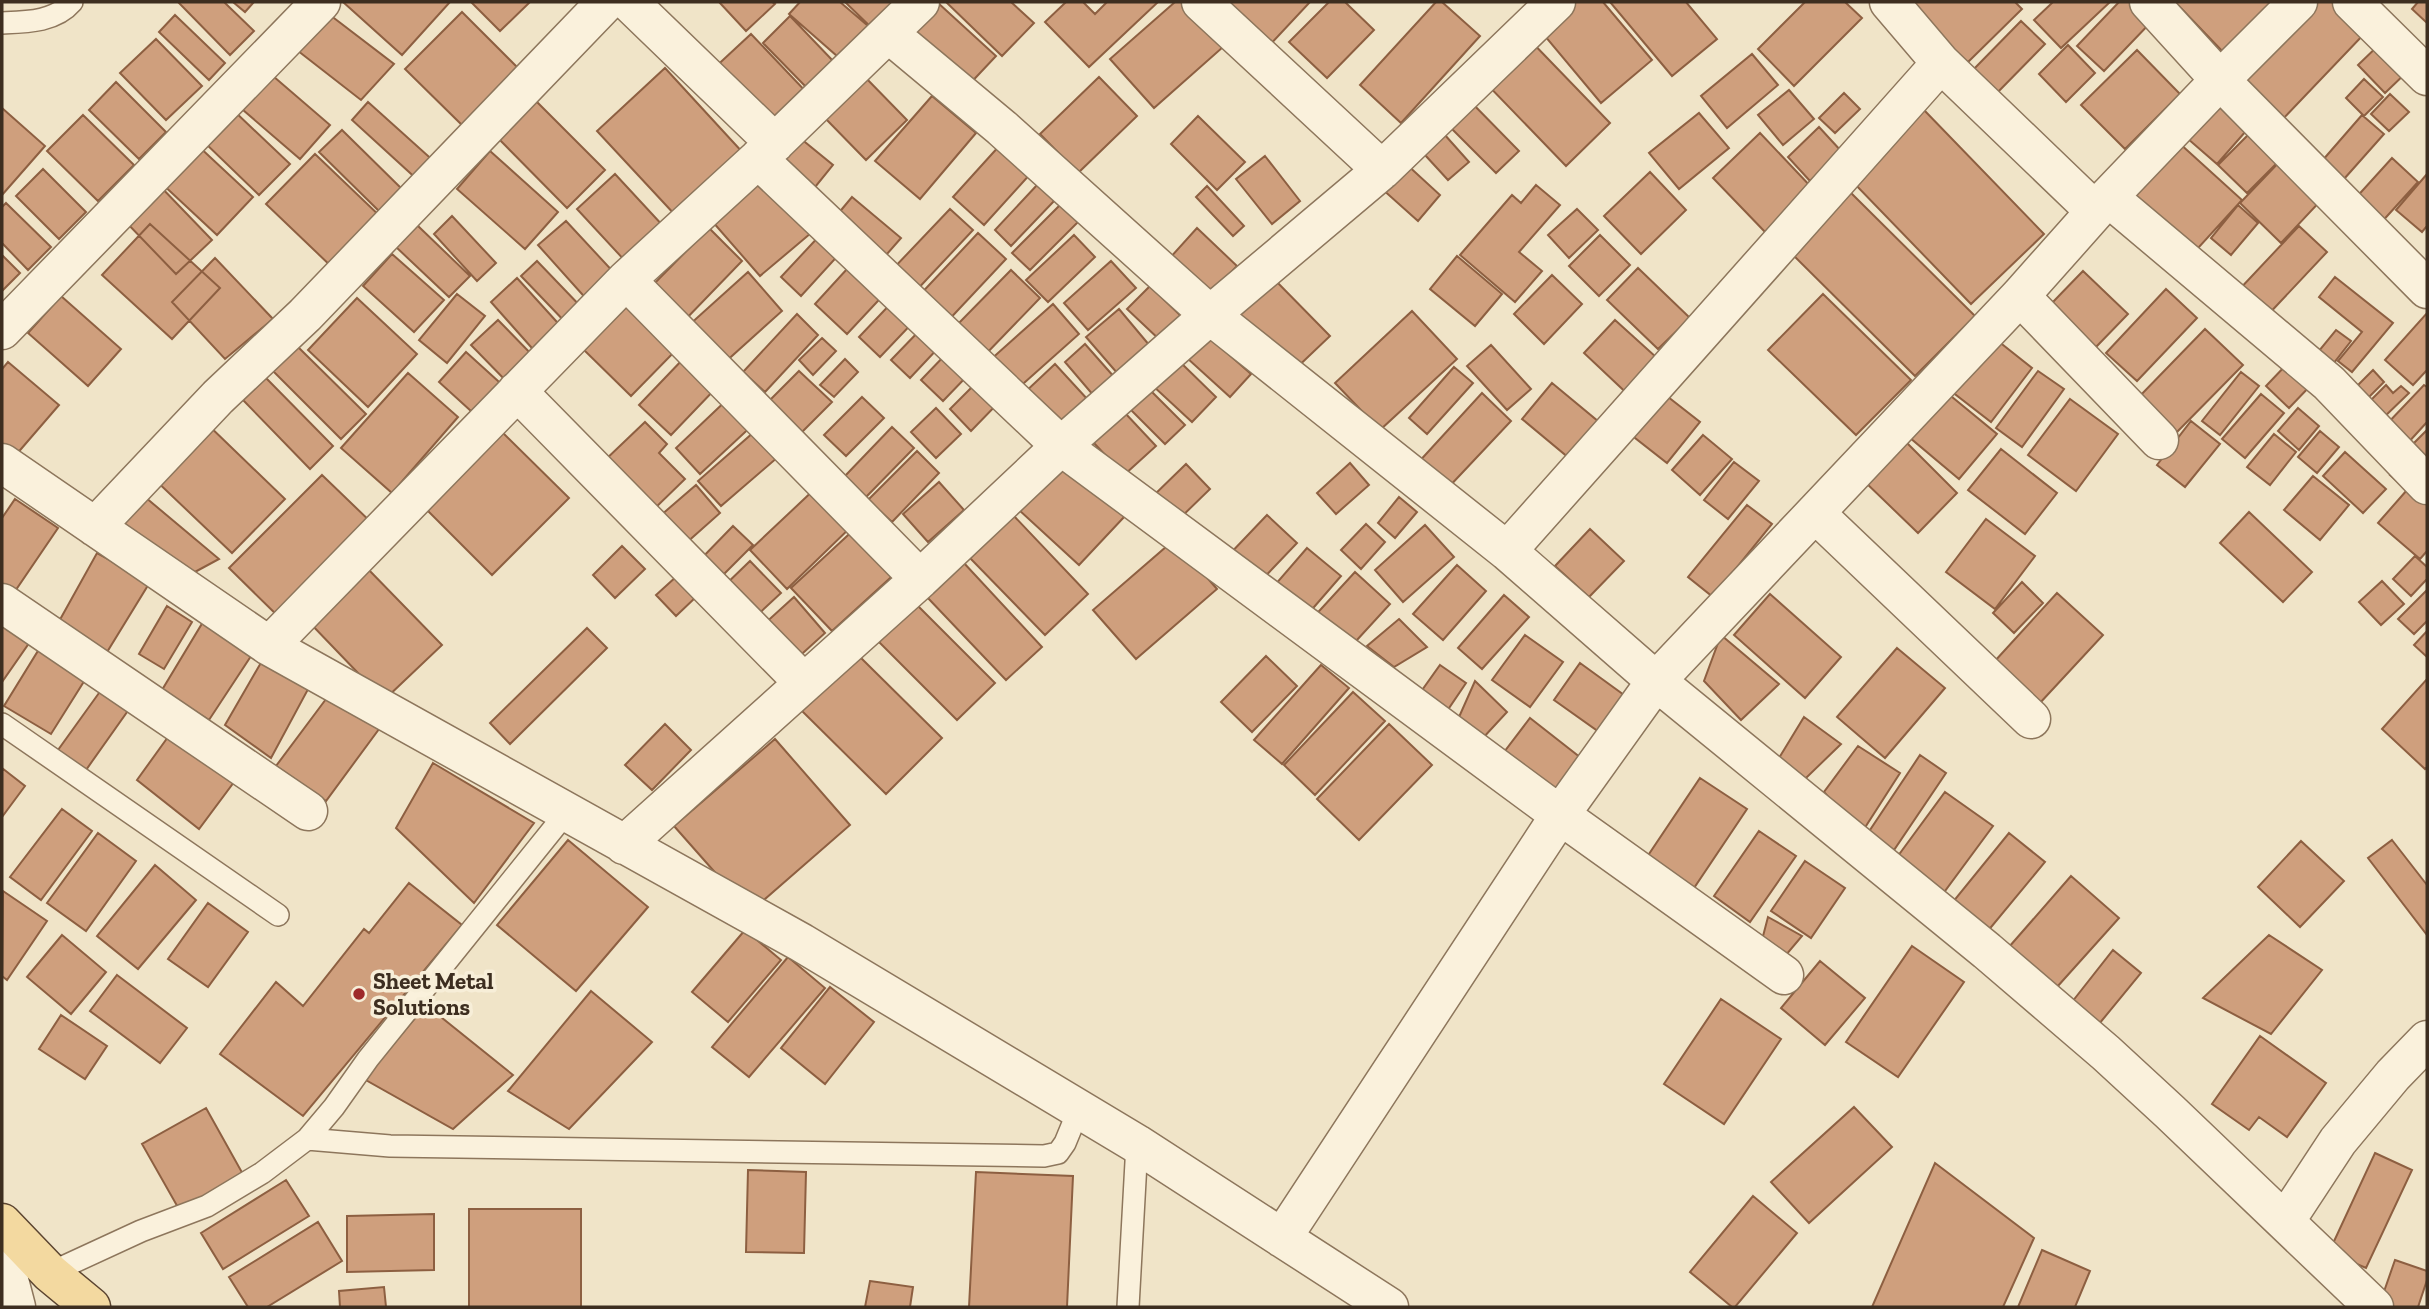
<svg xmlns="http://www.w3.org/2000/svg" width="2429" height="1309" viewBox="0 0 2429 1309" font-family="'Zilla Slab',serif">
<rect width="100%" height="100%" fill="#f0e4c8"/>
<!-- building -->
<path fill="#cf9f7d" stroke="#8d5f41" stroke-width="2" d="M178,2H224L254,31L230,55Z
M233,2H254L245,12Z
M343,2H450L402,55Z
M471,2H530L500,31Z
M719,2H772L775,4L746,31Z
M800,2H840L874,31L845,63L789,14Z
M845,2H897L878,34Z
M937,2L996,56L964,90L902,32Z
M946,2H1011L1034,23L1002,56Z
M1066,2H1083L1095,14L1107,2H1158L1089,67L1045,22Z
M1175,2H1183L1223,47L1154,108L1110,59Z
M1232,2H1310L1266,49L1224,10Z
M1329,2H1345L1374,30L1327,78L1289,42Z
M1436,2H1442L1480,36L1401,123L1360,85Z
M1572,2H1603L1652,60L1601,103L1539,29Z
M1610,2H1686L1717,39L1672,76Z
M1805,2H1845L1862,18L1794,86L1758,49Z
M1908,2H2015L2022,9L1965,65Z
M2053,2H2110L2061,48L2034,20Z
M2119,2H2136L2154,19L2104,71L2077,46Z
M2175,2H2280L2225,54Z
M2308,2H2332L2365,33L2281,121L2234,77Z
M2418,2H2427V23L2412,9Z
M462,12L522,72L465,128L405,69Z
M175,15L225,63L209,80L159,32Z
M330,15L394,64L361,100L293,47Z
M790,16L835,63L808,89L763,43Z
M2021,21L2045,44L1993,97L1969,74Z
M1523,33L1610,123L1566,166L1479,76Z
M751,34L811,97L772,135L710,72Z
M156,39L202,86L166,120L120,73Z
M2383,41L2410,69L2385,93L2358,65Z
M2068,45L2095,73L2066,102L2039,74Z
M2137,50L2180,94L2125,149L2081,105Z
M1752,54L1778,85L1727,128L1701,96Z
M665,68L745,155L677,217L597,131Z
M266,70L330,125L300,159L236,104Z
M863,75L907,120L866,160L822,115Z
M1099,77L1137,116L1078,173L1040,134Z
M2364,79L2383,97L2364,116L2346,98Z
M116,82L166,132L139,159L89,110Z
M1789,90L1814,119L1783,145L1758,115Z
M2216,91L2253,123L2217,164L2180,132Z
M1844,93L1860,109L1835,133L1819,118Z
M2390,94L2409,112L2389,131L2371,114Z
M530,95L605,170L567,208L492,132Z
M932,96L976,133L920,199L875,161Z
M1467,98L1519,151L1496,173L1444,121Z
M368,102L437,164L420,182L352,120Z
M2,108L45,146L2,195Z
M232,109L290,164L259,195L202,140Z
M1924,110L2044,234L1971,304L1851,180Z
M1699,113L1729,148L1679,189L1649,153Z
M83,115L134,165L98,201L47,151Z
M2362,115L2384,134L2344,179L2322,161Z
M1198,116L1245,162L1217,190L1171,144Z
M1436,125L1469,162L1448,180L1414,143Z
M1819,127L1842,152L1810,181L1788,157Z
M2256,127L2285,155L2247,193L2218,165Z
M342,130L405,192L382,214L319,152Z
M1760,133L1814,190L1767,234L1713,178Z
M800,138L833,165L807,197L773,170Z
M2178,142L2242,200L2188,259L2124,201Z
M195,143L253,197L217,235L159,181Z
M1001,144L1032,172L984,225L953,197Z
M490,151L558,212L525,249L457,189Z
M315,154L384,220L335,270L266,204Z
M1265,156L1300,201L1272,224L1236,179Z
M2284,157L2325,196L2281,243L2240,203Z
M2392,158L2418,182L2379,225L2353,201Z
M1404,162L1440,195L1418,221L1381,188Z
M43,169L86,212L59,239L16,196Z
M768,172L817,228L760,276L712,221Z
M1650,172L1686,210L1641,254L1604,216Z
M615,174L665,228L627,263L577,209Z
M2427,174V226L2422,232L2396,210Z
M158,184L212,240L176,274L123,219Z
M1038,184L1055,200L1011,246L995,230Z
M1536,185L1560,205L1519,252L1542,271L1515,302L1460,255L1512,195L1521,203Z
M1207,186L1244,226L1233,236L1196,197Z
M1844,186L1975,316L1915,376L1784,246Z
M852,197L901,238L880,262L832,221Z
M6,203L51,247L28,270L2,243V207Z
M1061,204L1078,222L1030,270L1012,253Z
M2238,205L2258,223L2231,255L2211,238Z
M950,209L973,230L913,294L890,272Z
M1577,209L1598,230L1569,258L1548,235Z
M452,216L496,263L477,281L434,234Z
M566,221L618,277L590,303L538,245Z
M150,224L220,288L172,339L102,275Z
M417,225L470,276L449,297L396,247Z
M2299,226L2327,252L2264,319L2236,293Z
M709,228L742,261L682,323L648,290Z
M1197,228L1237,266L1189,317L1150,280Z
M823,232L843,250L801,296L781,277Z
M978,233L1006,259L943,326L915,300Z
M1074,235L1095,257L1048,302L1026,280Z
M1600,235L1630,265L1599,296L1569,266Z
M392,254L444,300L414,332L363,286Z
M2,255L20,273L2,291Z
M1457,256L1502,294L1475,326L1430,289Z
M858,257L890,288L847,334L815,304Z
M215,258L273,319L225,359L172,302Z
M537,261L586,312L570,327L521,276Z
M1111,261L1136,288L1088,330L1064,303Z
M1638,268L1690,318L1658,349L1607,300Z
M1011,270L1040,298L983,357L954,328Z
M2083,271L2128,314L2096,347L2051,304Z
M748,272L782,311L723,364L688,326Z
M1552,275L1582,304L1544,344L1514,314Z
M2335,277L2393,323L2352,372L2338,361L2362,332L2319,297Z
M517,278L566,332L539,356L491,302Z
M1273,278L1330,336L1289,375L1234,317Z
M1150,286L1184,319L1162,342L1127,309Z
M2166,289L2197,318L2137,381L2106,353Z
M457,294L485,316L447,363L419,340Z
M1823,294L1911,380L1856,435L1768,350Z
M61,296L121,349L88,386L28,333Z
M898,296L919,316L880,357L859,337Z
M357,298L417,354L368,407L308,350Z
M633,300L680,346L631,396L584,350Z
M1053,304L1079,334L1015,391L989,361Z
M1119,309L1150,346L1118,374L1086,337Z
M1412,311L1457,359L1380,430L1335,383Z
M2427,313V370L2413,385L2385,360Z
M797,314L818,335L765,392L743,372Z
M498,320L538,361L512,387L471,345Z
M1615,320L1667,367L1635,401L1584,353Z
M922,328L941,345L910,378L891,360Z
M2205,329L2243,365L2172,437L2135,401Z
M2336,330L2351,341L2333,364L2318,352Z
M1208,336L1251,374L1230,397L1187,358Z
M1993,337L2032,368L1991,422L1951,391Z
M822,338L836,351L813,375L799,360Z
M1085,344L1115,378L1094,396L1065,362Z
M296,345L366,414L341,439L272,370Z
M1491,345L1531,389L1507,410L1467,366Z
M466,352L509,391L482,421L439,382Z
M948,352L970,373L943,401L921,380Z
M686,356L718,386L671,435L639,405Z
M845,359L858,372L834,397L820,385Z
M1177,359L1216,397L1192,422L1152,385Z
M8,362L59,405L15,456L2,445V369Z
M2288,363L2312,384L2289,408L2266,386Z
M1055,364L1089,401L1055,431L1022,395Z
M1454,367L1473,383L1427,434L1409,418Z
M2373,370L2384,382L2363,403L2352,391Z
M799,371L832,402L797,437L765,405Z
M2038,371L2064,389L2022,447L1996,428Z
M2241,372L2259,386L2220,435L2202,421Z
M408,373L458,417L392,493L341,448Z
M982,377L1003,398L971,431L950,409Z
M266,378L333,446L310,469L243,400Z
M1552,383L1605,427L1575,463L1522,419Z
M2386,385L2393,393L2401,386L2409,393L2380,421L2366,405Z
M2424,385L2427,387V422L2406,445L2385,426Z
M1148,388L1185,425L1165,444L1129,408Z
M1946,392L1997,434L1959,479L1909,437Z
M1482,393L1511,421L1445,491L1416,465Z
M1663,393L1700,422L1667,463L1630,434Z
M2261,394L2284,413L2245,458L2222,439Z
M732,395L757,421L700,474L676,448Z
M862,397L884,418L846,456L824,435Z
M2070,399L2118,434L2076,491L2028,455Z
M936,408L961,434L936,458L911,432Z
M2298,408L2319,426L2299,450L2278,431Z
M1125,413L1156,446L1124,475L1093,442Z
M203,420L285,499L232,553L150,475Z
M2191,421L2220,444L2185,487L2157,465Z
M645,422L667,444L659,453L685,479L650,513L602,463Z
M494,424L569,498L492,575L417,500Z
M762,425L785,451L721,506L698,481Z
M892,427L914,448L866,497L844,477Z
M2427,430V463L2408,449Z
M2320,431L2339,447L2317,473L2298,457Z
M2274,434L2296,452L2270,485L2247,467Z
M1703,435L1732,459L1700,495L1672,470Z
M1903,439L1957,493L1918,533L1863,480Z
M2001,449L2057,493L2025,534L1968,490Z
M917,451L939,473L892,522L868,500Z
M2345,452L2386,489L2363,513L2323,476Z
M1065,461L1125,516L1079,565L1019,510Z
M1734,462L1759,481L1728,519L1704,500Z
M1350,463L1369,485L1336,514L1317,493Z
M1186,464L1210,489L1175,523L1151,498Z
M2398,468L2427,497V551L2420,559L2378,523L2407,490L2390,475Z
M322,475L376,527L283,621L229,568Z
M2313,476L2349,505L2320,540L2284,510Z
M939,482L964,510L928,542L903,514Z
M696,485L720,513L685,544L660,516Z
M819,485L855,523L787,589L750,550Z
M145,497L219,559L193,573L114,534Z
M1399,497L1417,512L1395,538L1378,523Z
M15,499L58,528L9,600L2,595V518Z
M1747,505L1772,524L1713,597L1688,577Z
M2249,512L2312,572L2283,602L2220,543Z
M1013,515L1088,594L1045,635L969,557Z
M1267,515L1297,543L1255,587L1225,559Z
M1986,519L2035,556L1995,609L1946,572Z
M1366,524L1385,542L1361,569L1341,550Z
M859,525L900,569L832,631L791,588Z
M1425,525L1454,557L1403,602L1375,570Z
M733,526L753,545L716,582L696,564Z
M1590,529L1624,561L1589,597L1555,566Z
M1174,540L1217,589L1136,659L1093,610Z
M622,546L645,569L615,598L593,575Z
M1307,548L1341,576L1301,622L1268,593Z
M97,553L150,582L104,657L57,625Z
M2415,556L2427,567V579L2411,596L2393,579Z
M750,561L781,593L752,620L721,589Z
M963,562L1042,647L1006,680L926,596Z
M1457,565L1486,591L1443,640L1413,614Z
M366,567L442,645L384,700L309,622Z
M1355,572L1390,604L1345,653L1310,621Z
M677,576L696,597L676,616L656,595Z
M2382,581L2404,604L2381,625L2359,602Z
M2022,582L2043,603L2014,633L1993,613Z
M2427,590V621L2414,634L2398,619Z
M2057,593L2103,635L2039,704L1994,662Z
M1770,594L1841,657L1805,698L1734,635Z
M1504,595L1529,617L1482,669L1458,648Z
M794,597L825,633L793,662L762,626Z
M916,604L995,683L957,720L879,642Z
M167,606L192,622L164,669L139,654Z
M2,619L34,636L2,682Z
M1399,619L1427,647L1394,667L1367,646Z
M203,622L253,653L209,720L162,690Z
M587,628L607,648L510,744L490,723Z
M2427,631V657L2414,645Z
M1525,635L1563,662L1530,707L1492,680Z
M1721,635L1779,684L1741,720L1704,681Z
M41,646L88,675L51,734L4,706Z
M1897,648L1945,688L1885,758L1837,717Z
M266,654L313,680L271,758L225,725Z
M858,655L942,738L886,794L802,711Z
M1266,656L1297,686L1252,732L1221,702Z
M1580,663L1635,703L1609,739L1554,700Z
M1321,665L1349,688L1282,764L1254,740Z
M1440,665L1466,683L1447,711L1420,693Z
M2427,679V767L2425,769L2382,729Z
M1475,681L1507,712L1482,739L1459,717Z
M104,686L132,705L86,770L58,750Z
M332,691L382,725L326,801L276,766Z
M1353,692L1385,721L1315,795L1284,765Z
M1804,717L1841,744L1805,779L1779,758Z
M1530,718L1590,765L1558,806L1498,760Z
M665,724L691,750L652,790L625,765Z
M1389,724L1432,765L1359,840L1317,799Z
M173,730L240,774L199,829L137,780Z
M775,739L850,825L750,912L674,826Z
M1858,746L1900,773L1864,829L1853,826L1824,792Z
M1920,755L1946,773L1894,850L1868,833Z
M433,763L534,823L474,903L396,828Z
M2,768L25,786L2,817Z
M1700,778L1747,809L1694,888L1647,857Z
M1945,792L1993,826L1942,895L1895,860Z
M62,809L92,831L41,900L10,877Z
M1759,831L1796,856L1750,922L1714,896Z
M98,833L136,861L86,931L47,903Z
M2009,833L2045,862L1987,932L1952,903Z
M568,840L648,907L576,991L497,925Z
M2392,840L2427,885V935L2368,858Z
M2301,841L2344,881L2300,927L2258,887Z
M1805,861L1845,888L1811,938L1771,911Z
M155,865L196,900L138,969L97,936Z
M2071,876L2119,918L2057,987L2009,947Z
M409,883L462,925L303,1116L220,1054L276,982L303,1006L364,929L369,933Z
M3,891L47,921L7,980L2,976Z
M208,903L248,932L208,987L168,959Z
M1768,917L1802,936L1786,955L1762,940Z
M745,930L781,960L728,1022L692,992Z
M62,935L106,972L71,1014L27,977Z
M2269,935L2322,970L2271,1034L2203,998Z
M1912,946L1964,982L1898,1077L1846,1042Z
M2113,950L2141,973L2099,1024L2072,1002Z
M788,957L825,988L749,1077L712,1047Z
M1820,961L1865,998L1825,1045L1781,1008Z
M117,975L187,1028L160,1063L90,1011Z
M830,987L874,1022L825,1084L781,1048Z
M591,991L652,1042L569,1129L508,1091Z
M1721,999L1781,1039L1724,1124L1664,1084Z
M426,1005L513,1075L453,1129L364,1079Z
M61,1015L107,1046L85,1079L39,1049Z
M2260,1036L2326,1083L2287,1137L2259,1117L2249,1130L2212,1104Z
M1854,1107L1892,1147L1809,1223L1771,1182Z
M206,1108L244,1176L180,1211L142,1144Z
M2375,1153L2412,1170L2366,1268L2329,1252Z
M1935,1163L2034,1238L2003,1307H1872Z
M748,1170L806,1172L804,1253L746,1252Z
M976,1172L1073,1176L1067,1307H969Z
M286,1180L309,1216L223,1269L201,1233Z
M1753,1196L1797,1233L1735,1307H1732L1690,1272Z
M469,1209H581V1307H469Z
M434,1214V1270L347,1272V1216Z
M318,1222L342,1261L267,1307H248L229,1277Z
M2042,1250L2090,1271L2075,1307H2018Z
M2395,1260L2427,1271V1280L2418,1307H2392L2380,1303Z
M870,1281L913,1287L910,1307H865Z
M384,1287L386,1307H340L339,1291Z"/>
<g fill="none" stroke-linecap="round" stroke-linejoin="round">
<!-- service casing -->
<g stroke="#8d765c" stroke-width="24">
<path id="service" d="M2,23C26,22 55,22 72,2
M2,724L278,915
M307,1139L390,1146L1044,1156L1058,1153L1065,1143L1079,1109
M50,1273L141,1231L207,1206L262,1173L307,1139L334,1107L368,1059L566,813
M1128,1307L1137,1144"/>
</g>
<!-- minor casing -->
<g stroke="#8d765c" stroke-width="41">
<path id="minor" d="M629,2L775,143
M1201,2L1382,170
M1889,2L1941,63L2095,211
M2149,2L2220,80L2427,289
M2352,2L2427,76
M888,33L1002,128L1210,315L1507,551L1656,681L1987,951L2106,1053L2170,1112L2374,1307
M758,159L1061,446L1560,815L1784,975
M2108,197L2329,383L2427,485
M626,280L920,579
M2020,296L2159,440
M2,330L321,2
M517,391L804,683
M2,463L269,646L802,943L1137,1144L1389,1307
M1816,514L2031,719
M95,527L218,397L305,315L606,2
M1507,551L1941,63
M2,603L308,811
M269,646L626,280L758,159L920,2
M624,845L920,579L1061,446L1210,315L1382,170L1556,2
M2286,1220L2338,1141L2393,1075L2427,1040
M1282,1238L1560,815L1656,681L2020,296L2108,197L2220,80L2298,2"/>
</g>
<!-- tertiary casing -->
<g stroke="#8d765c" stroke-width="41">
<path id="tertiary" d="M2,1253L16,1307"/>
</g>
<!-- primary casing -->
<g stroke="#5b4430" stroke-width="41">
<path id="primary" d="M2,1223L50,1273L91,1307"/>
</g>
<!-- service -->
<use href="#service" stroke="#faf1dc" stroke-width="21"/>
<!-- minor -->
<use href="#minor" stroke="#faf1dc" stroke-width="38"/>
<!-- tertiary -->
<use href="#tertiary" stroke="#faf1dc" stroke-width="38"/>
<!-- primary -->
<use href="#primary" stroke="#f3d9a0" stroke-width="38"/>
</g>
<!-- markers -->
<circle fill="#9e2a2b" stroke="#f7eed8" stroke-width="2.5" cx="359" cy="994" r="7"/>
<g text-anchor="middle" dominant-baseline="central" stroke-width="7" stroke-linejoin="round" paint-order="stroke">
<!-- poi labels -->
<g font-size="23" font-weight="bold" fill="#3d2e20" stroke="#f7eed8" text-anchor="start">
<text x="373" y="981">Sheet Metal<tspan x="373" dy="26">Solutions</tspan></text>
</g>
</g>
<!-- border -->
<rect width="2429" height="1309" fill="none" stroke="#3d2e20" stroke-width="7"/>
</svg>
